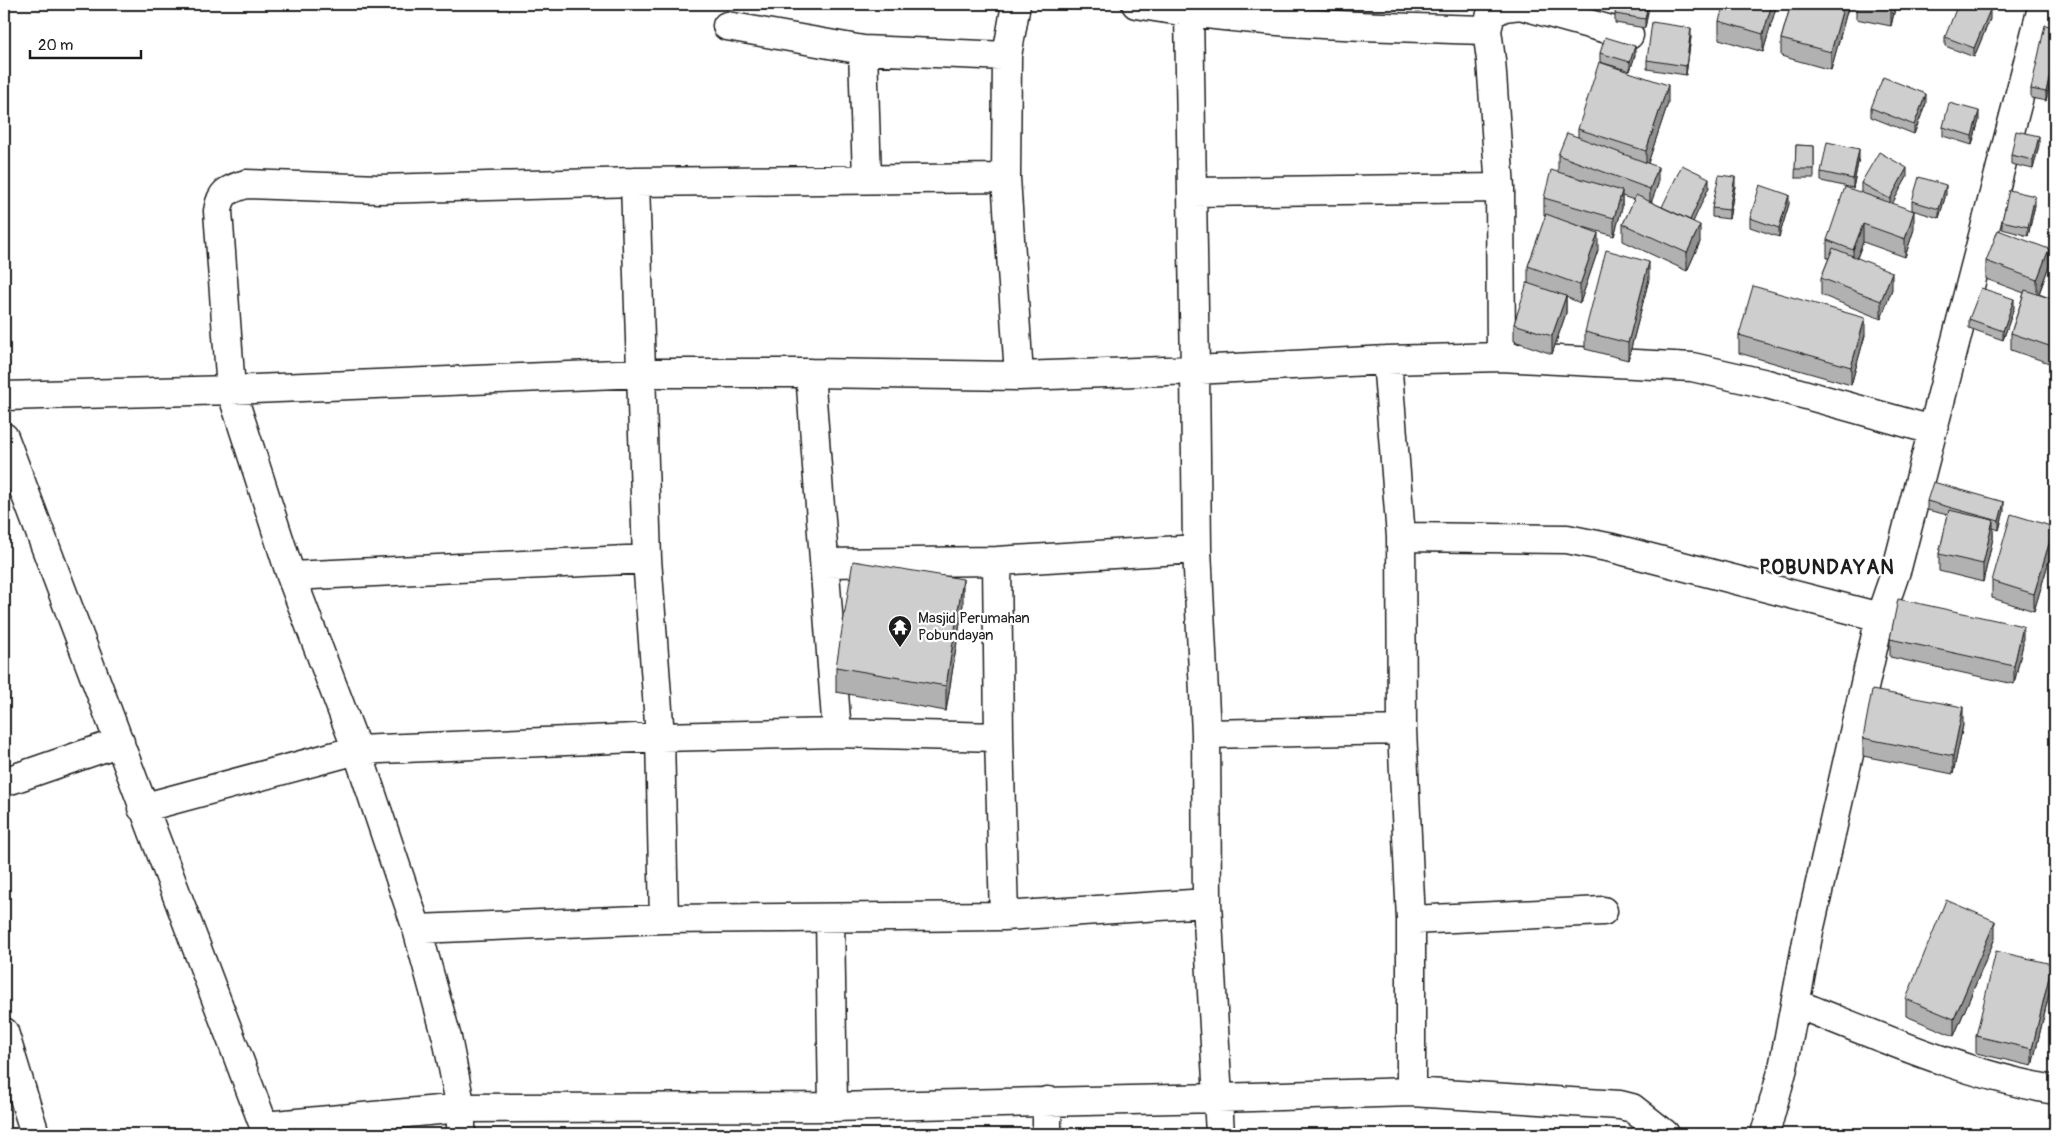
<svg xmlns="http://www.w3.org/2000/svg" width="2059" height="1138" viewBox="0 0 2059 1138" font-family="Pangolin,sans-serif">
<rect width="100%" height="100%" fill="#fff"/>
<filter id="ink" filterUnits="userSpaceOnUse"><feTurbulence type="fractalNoise" baseFrequency=".02" numOctaves="2"/><feDisplacementMap in="SourceGraphic" scale="10" xChannelSelector="R" yChannelSelector="G"/><feConvolveMatrix kernelMatrix="1 2 1 2 8 2 1 2 1" color-interpolation-filters="sRGB"/></filter>
<g filter="url(#ink)">
<g fill="none" stroke-linecap="round" stroke-linejoin="round">
<!-- minor casing -->
<g stroke="#1c1c1c" stroke-width="31">
<path id="minor" d="M1016,4L1007,56L1006,178L1019,376
M1136,4C1252,24 1369,27 1487,30
M1189,13L1195,370L1387,360L1501,357L1692,367L1767,384L1932,430
M727,26L863,50L1007,56
M863,50L867,179
M635,182L647,559L660,737L664,919
M1193,192L1500,188
M1501,357L1500,188L1491,60L1487,30L1491,14L1504,7L1520,5L1629,35
M1387,360L1401,537L1402,730L1411,920V1092
M810,373L837,733
M4,396L231,390L642,373H810L1019,376L1195,370L1197,549L1206,734L1207,903L1220,1134
M4,437L264,1126V1134
M1401,537L1567,539L1612,548L1880,617
M997,561L999,737L1004,916
M825,563L997,561L1197,549
M291,576L647,559
M1206,734L1402,730
M4,782L120,742
M142,808L357,750L660,737L837,733L999,737
M830,918L833,1107
M1411,920L1603,911
M417,929L664,919L1004,916L1207,903
M1797,1004C1881,1037 1965,1075 2055,1090
M4,1032L35,1134
M264,1126L461,1108L833,1107L1218,1098L1411,1092L1620,1105L1632,1108L1665,1134
M461,1134V1108L447,1038L417,929L357,750L291,576L231,390L218,211C221,191 228,190 246,184L379,189L635,182L1006,178
M1047,1134V1101
M1765,1134L1783,1068L1808,936L1880,617L1897,568L2043,4"/>
</g>
<!-- minor -->
<use href="#minor" stroke="#fff" stroke-width="28"/>
</g>
<!-- wall -->
<path fill="#b1b1b1" stroke="#1c1c1c" d="M1777,4L1763,52L1719,39V21Z
M1791,4H1849L1831,70L1781,56V39Z
M1856,4H1896L1891,26L1856,19Z
M1933,4H1946V7Z
M1648,12L1645,28L1615,23V14Z
M1990,19L1974,57L1945,46V37Z
M2055,27V59L2046,101L2031,98V89Z
M1691,37L1686,75L1647,69V60Z
M1600,53L1635,55L1630,71L1600,62Z
M1668,103L1648,163L1658,184L1651,202L1662,207L1709,187L1693,221L1700,242L1687,271L1623,241V224L1634,200L1622,196V208L1614,236L1573,224L1598,250L1580,303L1566,297V313L1552,354L1514,341V324L1528,283V266L1546,216L1544,215V198L1558,172V155L1578,137V129Z
M1926,103L1914,134L1871,117V108Z
M1979,120L1972,145L1943,136V127Z
M1796,145L1814,146V178H1795Z
M2039,145L2033,169L2011,164V155Z
M1859,158L1853,188L1821,181V172Z
M1907,177L1892,203L1914,229L1905,257L1863,242L1857,258L1892,289L1881,319L1821,295V278L1829,258H1827V240L1861,192V183Z
M1735,186L1729,219L1712,217V208Z
M1946,194L1939,218L1912,210V201Z
M1789,204L1779,237L1750,227V218Z
M2035,205L2028,236L2002,229V221Z
M1986,261L2049,266L2039,294L2055,300V365L2011,350V333L2024,293L1986,279Z
M1649,279L1628,360L1585,349V332Z
M2014,308L2003,340L1969,328V319Z
M1739,335H1865L1851,385L1739,353Z
M1927,501L2004,511L1999,530L1993,528V538L1983,582L1939,571V554L1948,515L1927,510Z
M2054,544L2034,611L1992,598V581Z
M963,604L946,711L836,692V667Z
M1890,639L2023,644L2014,684L1890,657Z
M1963,725L1953,774L1863,756V738Z
M1995,938L1954,1036L1906,1016V999Z
M2052,981L2032,1066L1976,1053V1036Z"/>
<!-- shaded-wall -->
<path fill="#909090" stroke="#1c1c1c" d="M1648,4V12L1645,28V19Z
M1772,4H1777L1763,52V34Z
M1844,4H1849L1831,70V52Z
M1892,4H1896L1891,26V9Z
M1990,10V19L1974,57V48Z
M1691,28V37L1686,75V66Z
M1635,46V55L1630,71V62Z
M2055,50V59L2046,101V92Z
M1668,85V103L1646,169V151Z
M1926,94V103L1914,134V125Z
M1979,111V120L1972,145V136Z
M2039,136V145L2033,169V160Z
M1859,149V158L1853,188V179Z
M1658,167V184L1650,206V189Z
M1907,168V177L1890,208V199Z
M1735,177V186L1729,219V210Z
M1709,178V187L1689,231V222Z
M1946,185V194L1939,218V209Z
M1622,191V208L1614,236V218Z
M1789,195V204L1779,237V228Z
M2035,196V205L2028,236V227Z
M1914,211V229L1905,257V239Z
M1863,224V242L1853,267V250Z
M1700,225V242L1687,271V253Z
M1598,233V250L1580,303V285Z
M2049,249V266L2037,298V280Z
M1649,262V279L1628,360V343Z
M1892,272V289L1881,319V301Z
M1566,296V313L1552,354V336Z
M2014,299V308L2003,340V331Z
M1865,318V335L1851,385V367Z
M2004,502V511L1999,530V521Z
M1993,520V538L1983,582V564Z
M2054,527V544L2034,611V594Z
M963,579V604L946,711V686Z
M2023,626V644L2014,684V666Z
M1963,707V725L1953,774V756Z
M1995,921V938L1954,1036V1019Z
M2052,964V981L2032,1066V1049Z"/>
<!-- building -->
<path fill="#cecece" stroke="#1c1c1c" d="M1616,4H1648L1645,19L1615,14Z
M1724,4H1772L1763,34L1719,21Z
M1791,4H1844L1831,52L1781,39Z
M1868,4H1892L1891,9Z
M1958,4H1973L1990,10L1974,48L1945,37Z
M1652,22L1691,28L1686,66L1647,60Z
M2045,25L2055,27V50L2046,92L2031,89Z
M1605,37L1635,46L1630,62L1600,53Z
M1599,62L1668,85L1646,151L1578,129Z
M1883,77L1926,94L1914,125L1871,108Z
M1949,103L1979,111L1972,136L1943,127Z
M2016,131L2039,136L2033,160L2011,155Z
M1567,133L1658,167L1650,189L1558,155Z
M1827,142L1859,149L1853,179L1821,172Z
M1796,145L1814,146V169H1795Z
M1879,152L1907,168L1890,199L1861,183Z
M1682,165L1709,178L1690,220L1662,207Z
M1551,170L1622,191L1614,218L1544,198Z
M1719,175L1735,177L1729,210L1712,208Z
M1919,177L1946,185L1939,209L1912,201Z
M1760,185L1789,195L1779,228L1750,218Z
M1845,187L1914,211L1905,239L1863,224L1853,250L1827,240Z
M2009,190L2035,196L2028,227L2002,221Z
M1636,195L1700,225L1687,253L1623,224Z
M1546,214L1598,233L1580,285L1528,266Z
M1998,230L2049,249L2037,280L1986,261Z
M1833,248L1892,272L1881,301L1821,278Z
M1606,250L1649,262L1628,343L1585,332Z
M1527,283L1566,296L1552,336L1514,324Z
M1753,286L1865,318L1851,367L1739,335Z
M1981,288L2014,299L2003,331L1969,319Z
M2025,290L2055,300V348L2011,333Z
M1933,482L2004,502L1999,521L1927,501Z
M1949,510L1993,520L1983,564L1939,554Z
M2011,514L2054,527L2034,594L1992,581Z
M853,561L963,579L946,686L836,667Z
M1898,599L2023,626L2014,666L1890,639Z
M1872,690L1963,707L1953,756L1863,738Z
M1946,900L1995,921L1954,1019L1906,999Z
M1996,951L2052,964L2032,1049L1976,1036Z"/>
</g>
<!-- icons -->
<defs>
<g id="temple-pin" transform="scale(1.25)"><path d="M0 17L-7.5 6A9.5 9.5 0 1 1 7.5 6Z" fill="#1c1c1c" stroke="#fff"/><path d="M0-6L5-2H3V0L6.5 2.5H4V6H1.5V3h-3V6H-4V2.5H-6.5L-3 0V-2H-5Z" fill="#fff"/></g>
</defs>
<g fill-rule="evenodd">
<use href="#temple-pin" x="900" y="627"/>
</g>
<g text-anchor="middle" dominant-baseline="central" stroke-width="4.5" stroke-linejoin="round" paint-order="stroke">
<!-- poi labels -->
<g font-size="15" fill="#1c1c1c" stroke="#fff" text-anchor="start">
<text x="918" y="618">Masjid Perumahan<tspan x="918" dy="17">Pobundayan</tspan></text>
</g>
<!-- district labels -->
<g font-size="20" font-weight="bold" letter-spacing="1" fill="#1c1c1c" stroke="#fff">
<text x="1827" y="567">POBUNDAYAN</text>
</g>
</g>
<!-- margin -->
<rect width="2059" height="1138" fill="none" stroke="#fff" stroke-width="20"/>
<rect x="10" y="10" width="2039" height="1118" fill="none" stroke="#1c1c1c" stroke-width="2" filter="url(#ink)"/>
<!-- scale -->
<path d="M30 50v8h111v-8" fill="none" stroke="#1c1c1c" stroke-width="2.5"/>
<text x="38" y="50" font-size="15" fill="#1c1c1c" stroke="#ffffff" stroke-width="4" paint-order="stroke">20 m</text>
</svg>
